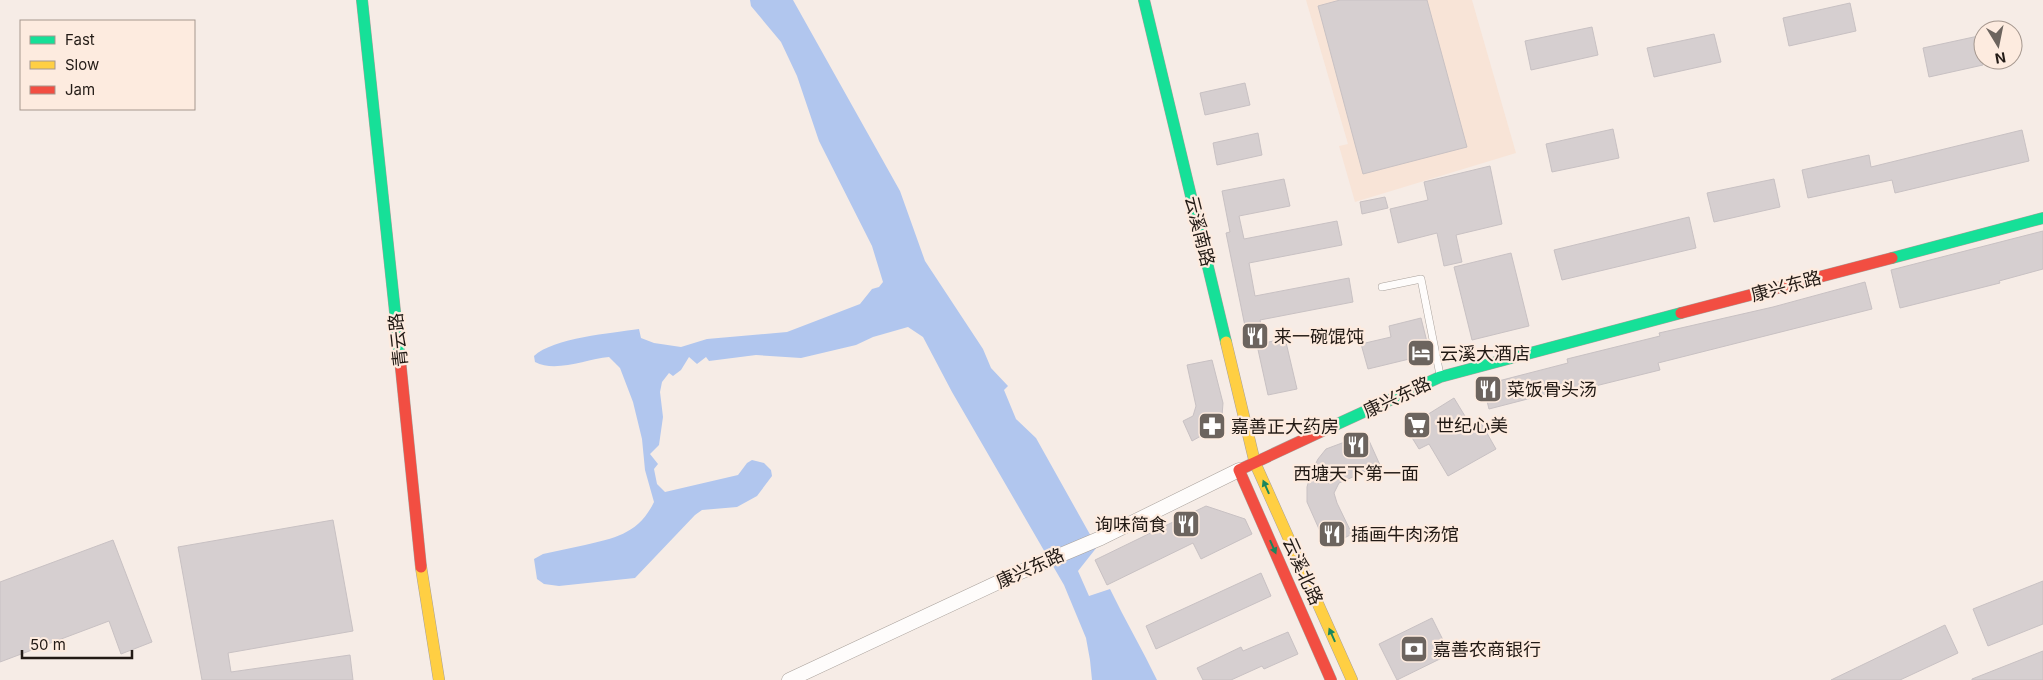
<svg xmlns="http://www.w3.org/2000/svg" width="2043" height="680" viewBox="0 0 2043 680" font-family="Inter,'Noto Sans SC',sans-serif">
<rect width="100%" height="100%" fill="#f6ece6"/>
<!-- built -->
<path fill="#f8e4d7" d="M1306,0H1472L1516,153L1355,202L1339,146L1348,144Z"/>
<!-- water -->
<path fill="#b1c6ee" d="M750,0H793L900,191L925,261L983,349L991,368L1008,386L1004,390L1016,419L1036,438L1097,547L1078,571L1089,596L1110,589C1125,620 1142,649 1157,680H1092L1090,660L1086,638L1064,585L952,392L923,337L908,327L873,337L856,345L801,358L756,355L709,361L706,357L697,364L689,357L681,370L673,376L669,373L662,382L660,392L663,417L659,445L650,454L658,464L654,469L657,484L665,492L738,475L747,463L752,460L764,463L771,470L772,476L757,496L737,507L702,510L695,515L635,578L559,586L544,584L537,579L534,559L543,554C557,551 571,548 585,545C616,538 639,533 654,502L645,470L642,439L633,402L620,368L609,357C586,359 556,373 535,362L534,356C553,338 612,333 639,329L641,338L654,343L681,347L707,339L787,332L860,304L872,289L879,287L883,282L872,246L819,141L797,76L781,42L751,6Z"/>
<!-- building -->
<path fill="#d6cfd0" stroke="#c8c1c3" d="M1340,0H1427L1467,147L1363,174L1318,6Z
M1850,3L1856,31L1789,46L1783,18Z
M1592,27L1598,55L1531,70L1525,41Z
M1714,34L1721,62L1654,77L1647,48Z
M1983,35V65L1929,77L1923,48Z
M1245,83L1250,105L1205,115L1200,93Z
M1613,129L1619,158L1552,172L1546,144Z
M2022,130L2029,161L1895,193L1892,180L1808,198L1802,170L1869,155L1871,167Z
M1258,133L1262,155L1217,165L1213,143Z
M1490,166L1502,224L1456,235L1462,262L1444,266L1437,233L1398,243L1390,209L1428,200L1424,182Z
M1284,179L1290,206L1239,216L1244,239L1337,221L1342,245L1249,263L1255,296L1349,278L1353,302L1260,320L1264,338L1248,341L1226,233L1230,232L1222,191Z
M1774,179L1780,207L1714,222L1707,193Z
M1385,197L1388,208L1362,214L1360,202Z
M1689,217L1696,248L1562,280L1554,250Z
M2043,231V269L1999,281L2000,283L1900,308L1891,270Z
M1511,253L1529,326L1472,340L1454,267Z
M1865,282L1872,309L1658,363L1660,370L1575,391L1574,387L1489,409L1483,385L1568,363L1567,359L1660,336L1659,333L1773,307Z
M1421,318L1430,354L1368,369L1361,344L1391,337L1389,326Z
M1285,338L1297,389L1268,395L1257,345Z
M1212,360L1223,403L1222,416L1215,428L1192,441L1183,421L1193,416L1196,406L1187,365Z
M1454,398L1471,426L1480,421L1496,449L1448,476L1429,444L1419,449L1406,428Z
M1366,434L1380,465L1339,483L1334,493L1337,503L1352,534L1327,547L1307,502V487L1311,473L1318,459L1326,449Z
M1206,506L1245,519L1252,534L1201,559L1193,543L1107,585L1095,560Z
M333,520L353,631L228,653L231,672L350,655L353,680H202L178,547Z
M113,540L152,642L121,654L109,621L0,662V582Z
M1261,573L1271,596L1156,649L1146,626Z
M2043,581V624L1988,646L1973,609Z
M1432,618L1450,654L1397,680L1379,644Z
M1945,625L1958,653L1900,680H1831Z
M1288,632L1298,654L1264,669L1262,666L1231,680H1203L1197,668L1241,647L1243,651Z
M2043,651V680H1972V679Z"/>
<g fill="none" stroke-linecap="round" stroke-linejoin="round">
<!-- lane casing -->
<g stroke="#a9a19b" stroke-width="8">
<path id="lane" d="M1382,287L1421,279L1440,375"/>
</g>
<!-- street casing -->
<g stroke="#a9a19b" stroke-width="15">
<path id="street" d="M789,680L1018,573L1101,538L1239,470"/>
</g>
<!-- fast casing -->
<g stroke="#a9a19b" stroke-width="12">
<path id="fast" d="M362,0L400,359
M1144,0L1226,342
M1892,258L2043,218
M1333,426L1440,377L1681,313"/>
</g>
<!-- slow casing -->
<g stroke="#a9a19b" stroke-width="12">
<path id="slow" d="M1226,342L1255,463L1352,680
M421,567L439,680"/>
</g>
<!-- jam casing -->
<g stroke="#a9a19b" stroke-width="12">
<path id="jam" d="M1681,313L1892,258
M400,359L421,567
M1331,680L1239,470L1333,426"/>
</g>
<!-- lane -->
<use href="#lane" stroke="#fefcfb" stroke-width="7"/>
<!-- street -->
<use href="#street" stroke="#fefcfb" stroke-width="14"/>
<!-- fast -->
<use href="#fast" stroke="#16e098" stroke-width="11"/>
<!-- slow -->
<use href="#slow" stroke="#ffcf43" stroke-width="11"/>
<!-- jam -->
<use href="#jam" stroke="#f24e42" stroke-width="11"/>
</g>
<!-- one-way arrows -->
<defs><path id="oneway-solid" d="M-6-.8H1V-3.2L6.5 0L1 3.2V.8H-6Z" transform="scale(1.25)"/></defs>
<g fill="#1b875d">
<use href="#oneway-solid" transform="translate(1266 487) rotate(-114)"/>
<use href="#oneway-solid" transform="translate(1273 547) rotate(66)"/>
<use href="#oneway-solid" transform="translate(1332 635) rotate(-114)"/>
</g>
<!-- icons -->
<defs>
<g id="restaurant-square" transform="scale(1.4375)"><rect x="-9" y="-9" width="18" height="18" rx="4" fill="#6c645e" stroke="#fdebdf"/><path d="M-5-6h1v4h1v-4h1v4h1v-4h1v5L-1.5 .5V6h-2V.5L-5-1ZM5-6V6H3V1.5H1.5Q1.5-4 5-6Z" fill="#fff"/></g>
<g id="hotel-square" transform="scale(1.4375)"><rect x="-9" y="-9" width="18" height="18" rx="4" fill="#6c645e" stroke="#fdebdf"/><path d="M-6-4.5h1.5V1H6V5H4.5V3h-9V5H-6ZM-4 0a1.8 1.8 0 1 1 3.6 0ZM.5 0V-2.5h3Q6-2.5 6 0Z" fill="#fff"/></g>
<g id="supermarket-square" transform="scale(1.4375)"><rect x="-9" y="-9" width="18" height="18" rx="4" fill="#6c645e" stroke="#fdebdf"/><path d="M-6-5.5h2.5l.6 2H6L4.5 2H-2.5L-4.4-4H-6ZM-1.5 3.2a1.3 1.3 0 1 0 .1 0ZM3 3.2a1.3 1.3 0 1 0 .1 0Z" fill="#fff"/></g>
<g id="pharmacy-square" transform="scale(1.4375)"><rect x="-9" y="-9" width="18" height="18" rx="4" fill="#6c645e" stroke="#fdebdf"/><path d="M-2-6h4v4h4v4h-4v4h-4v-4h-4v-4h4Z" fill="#fff"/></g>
<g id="bank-square" transform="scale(1.4375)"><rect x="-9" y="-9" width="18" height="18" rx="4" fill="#6c645e" stroke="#fdebdf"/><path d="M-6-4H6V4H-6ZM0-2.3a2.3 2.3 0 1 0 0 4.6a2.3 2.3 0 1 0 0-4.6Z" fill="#fff"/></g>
</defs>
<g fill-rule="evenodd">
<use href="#restaurant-square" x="1255" y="336"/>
<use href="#hotel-square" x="1421" y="353"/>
<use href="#restaurant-square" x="1488" y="389"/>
<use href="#supermarket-square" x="1417" y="425"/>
<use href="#pharmacy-square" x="1212" y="426"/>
<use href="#restaurant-square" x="1356" y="445"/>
<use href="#restaurant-square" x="1186" y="524"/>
<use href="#restaurant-square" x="1332" y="534"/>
<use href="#bank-square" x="1414" y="649"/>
</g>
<g text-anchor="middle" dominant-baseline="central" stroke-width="4.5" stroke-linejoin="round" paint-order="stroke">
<!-- street labels -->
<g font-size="18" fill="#221a15" stroke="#fdebdf">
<text transform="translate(1200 231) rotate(76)">云溪南路</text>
<text transform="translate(1786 286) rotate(-15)">康兴东路</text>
<text transform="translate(398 340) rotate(-96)">青云路</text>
<text transform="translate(1397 397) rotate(-25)">康兴东路</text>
<text transform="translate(1030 568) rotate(-24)">康兴东路</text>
<text transform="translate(1303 571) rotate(66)">云溪北路</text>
</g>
<!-- poi labels -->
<g font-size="18" fill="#221a15" stroke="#fdebdf" text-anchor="start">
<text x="1274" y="336">来一碗馄饨</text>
<text x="1440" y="353">云溪大酒店</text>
<text x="1507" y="389">菜饭骨头汤</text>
<text x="1436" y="425">世纪心美</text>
<text x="1231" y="426">嘉善正大药房</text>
<text x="1356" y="473" text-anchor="middle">西塘天下第一面</text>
<text x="1167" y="524" text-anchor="end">询味简食</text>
<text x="1351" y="534">插画牛肉汤馆</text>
<text x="1433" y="649">嘉善农商银行</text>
</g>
</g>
<!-- legend -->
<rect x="20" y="20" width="175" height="90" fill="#fdebdf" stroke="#a5978e"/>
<rect x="30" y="36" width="25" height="8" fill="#16e098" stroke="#a5978e"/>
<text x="65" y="45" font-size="15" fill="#221a15">Fast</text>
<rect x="30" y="61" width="25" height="8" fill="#ffcf43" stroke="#a5978e"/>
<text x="65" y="70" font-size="15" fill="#221a15">Slow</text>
<rect x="30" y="86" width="25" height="8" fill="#f24e42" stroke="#a5978e"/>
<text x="65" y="95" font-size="15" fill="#221a15">Jam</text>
<!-- north arrow -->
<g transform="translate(1998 45) rotate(170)"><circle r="24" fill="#fdebdf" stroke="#a5978e"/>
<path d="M0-4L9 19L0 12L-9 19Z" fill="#6c645e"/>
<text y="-8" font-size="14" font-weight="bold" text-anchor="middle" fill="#221a15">N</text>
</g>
<!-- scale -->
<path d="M22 650v8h110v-8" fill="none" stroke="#221a15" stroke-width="2.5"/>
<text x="30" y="650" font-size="15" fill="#221a15" stroke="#fdebdf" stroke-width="4" paint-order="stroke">50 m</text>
</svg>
